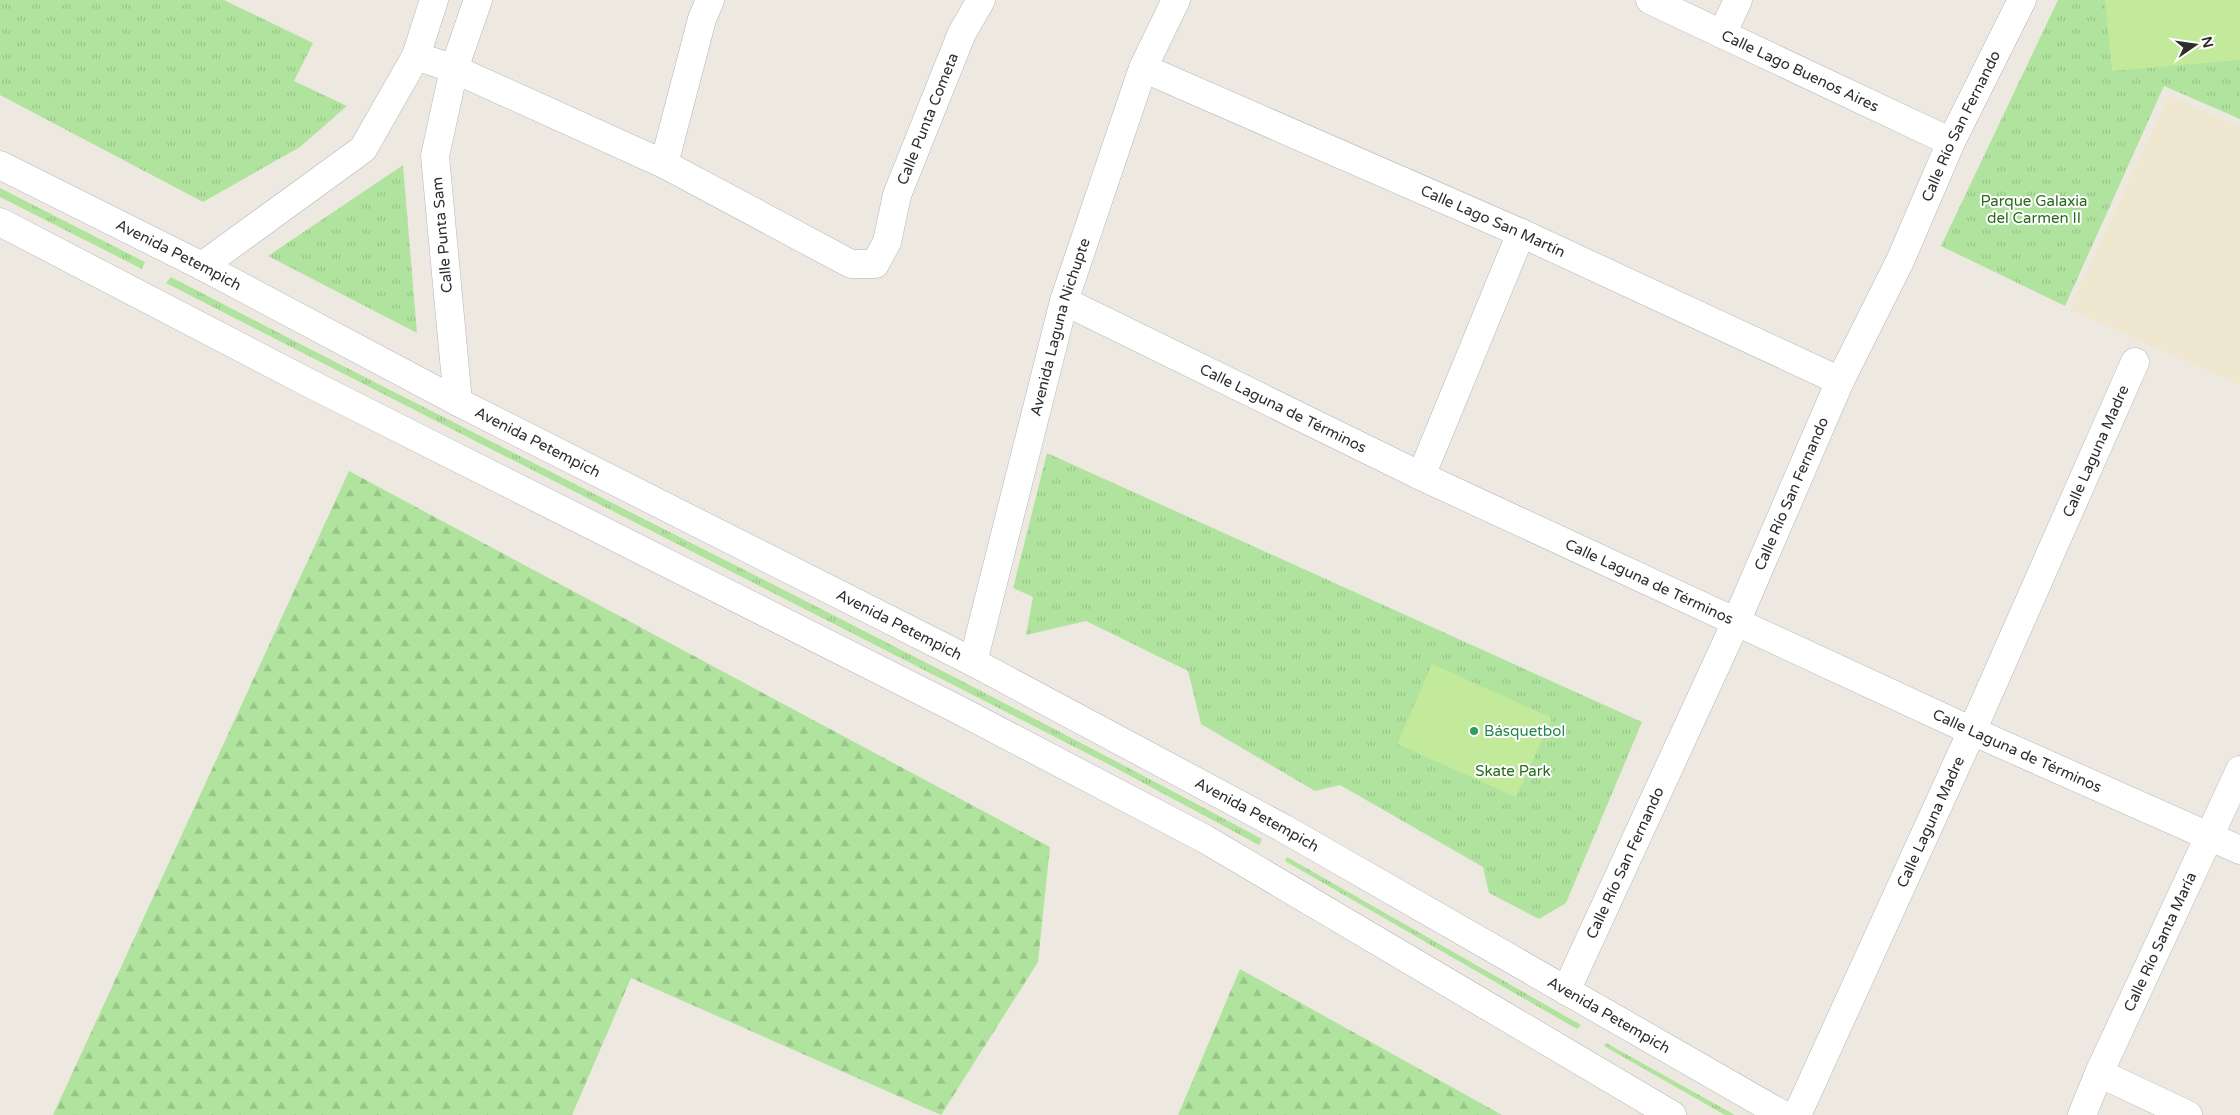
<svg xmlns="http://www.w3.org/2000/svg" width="2240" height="1115" viewBox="0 0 2240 1115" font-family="'Varela Round',sans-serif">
<defs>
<pattern id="grass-tufts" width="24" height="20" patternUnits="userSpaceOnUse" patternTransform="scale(1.25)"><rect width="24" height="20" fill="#b0e49e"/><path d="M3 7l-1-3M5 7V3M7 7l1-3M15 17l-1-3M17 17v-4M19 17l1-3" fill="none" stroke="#98c488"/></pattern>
<pattern id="forest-firs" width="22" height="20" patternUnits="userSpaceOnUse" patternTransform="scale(1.25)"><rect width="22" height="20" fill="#b0e49e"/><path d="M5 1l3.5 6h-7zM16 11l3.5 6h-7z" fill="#98c488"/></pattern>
</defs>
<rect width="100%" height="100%" fill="#eee9e0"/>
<!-- education -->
<path fill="#efe7d0" d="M2169,96L2240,127V385L2069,309Z"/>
<!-- grass -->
<path fill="url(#grass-tufts)" d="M0,0H224L313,43L294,81L347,106L300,147L203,202L0,95Z
M2058,0H2240V119L2164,86L2065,306L1941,246Z
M403,165L417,333L268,256Z
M0,188L145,262L142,269L0,197Z
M171,277C533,466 902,645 1262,839L1259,845L1110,765L166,283Z
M1047,453L1642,722L1566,903L1539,919L1489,893L1483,867L1340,785L1315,791L1201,724L1188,671L1086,621L1026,635L1033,597L1013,588Z
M1287,857L1581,1025L1577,1029L1285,861Z
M1606,1043L1735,1115H1725L1604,1046Z"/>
<!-- forest -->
<path fill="url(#forest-firs)" d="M349,471L1050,847L1038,962L941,1115L631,978L572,1115H53Z
M1240,969L1502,1115H1178Z"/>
<!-- pitch -->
<path fill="#c2ea9a" d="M2105,0H2240V60L2112,71Z
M1432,664L1552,718L1516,797L1397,744Z"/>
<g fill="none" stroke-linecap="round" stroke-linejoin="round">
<!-- street casing -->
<g stroke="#b3b5c0" stroke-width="29">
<g id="street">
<path id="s1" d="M1650,0L1951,142"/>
<path d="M1722,34L1738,0"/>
<path id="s2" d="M416,56L454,69L664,164L851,264H875L887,242L897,195L962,33L981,0"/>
<path id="s3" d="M1143,68L1521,233L1840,381"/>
<path d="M664,164L702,19L710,0"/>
<path d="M202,266L363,149L416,56L434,0"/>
<path id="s4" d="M1064,301L1421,476L1972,731L2240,850"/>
<path d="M458,402L435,156L454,69L478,0"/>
<path d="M1421,476L1521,233"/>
<path id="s5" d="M973,662L1064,301L1143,68L1176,0"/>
<path id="s6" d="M1566,991L1736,622L1840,381L1900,261L1951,142L2022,0"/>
<path d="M2099,1073L2188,1115"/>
<path id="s7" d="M1797,1115L1972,731L2135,362"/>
<path id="s8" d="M2082,1115L2099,1073L2240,770"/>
</g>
</g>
<!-- secondary casing -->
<g stroke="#b3b5c0" stroke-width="29">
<g id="secondary">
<path id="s9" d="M0,165L202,266L458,402L973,662L1283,828L1783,1115"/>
<path d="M0,222L309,383L957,709L1205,839L1672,1115"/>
</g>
</g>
<!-- street -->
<use href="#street" stroke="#fff" stroke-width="28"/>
<!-- secondary -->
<use href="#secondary" stroke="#fff" stroke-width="28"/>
</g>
<!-- markers -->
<circle fill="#2e9e5b" stroke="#fff" stroke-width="2" cx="1474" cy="731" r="5"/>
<g text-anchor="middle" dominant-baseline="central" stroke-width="4" stroke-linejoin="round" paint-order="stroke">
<!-- street labels -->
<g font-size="15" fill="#2d2d2d" stroke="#fff">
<text stroke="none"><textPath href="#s1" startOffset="166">Calle Lago Buenos Aires</textPath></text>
<text stroke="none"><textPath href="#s2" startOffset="662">Calle Punta Cometa</textPath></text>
<text stroke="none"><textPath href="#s6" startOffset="951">Calle Río San Fernando</textPath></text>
<text stroke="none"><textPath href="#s3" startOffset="382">Calle Lago San Martín</textPath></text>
<text transform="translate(442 235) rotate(-95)">Calle Punta Sam</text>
<text stroke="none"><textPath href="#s9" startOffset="200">Avenida Petempich</textPath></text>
<text stroke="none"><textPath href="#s5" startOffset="346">Avenida Laguna Nichupte</textPath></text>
<text stroke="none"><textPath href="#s4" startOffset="244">Calle Laguna de Términos</textPath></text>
<text stroke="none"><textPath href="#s9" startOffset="605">Avenida Petempich</textPath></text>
<text stroke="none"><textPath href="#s7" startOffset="728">Calle Laguna Madre</textPath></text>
<text stroke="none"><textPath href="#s6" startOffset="546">Calle Río San Fernando</textPath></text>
<text stroke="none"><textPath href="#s4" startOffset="649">Calle Laguna de Términos</textPath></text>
<text stroke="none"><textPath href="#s9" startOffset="1010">Avenida Petempich</textPath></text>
<text stroke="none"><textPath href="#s4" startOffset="1054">Calle Laguna de Términos</textPath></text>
<text stroke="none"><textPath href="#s9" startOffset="1415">Avenida Petempich</textPath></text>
<text stroke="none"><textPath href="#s7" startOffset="322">Calle Laguna Madre</textPath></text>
<text stroke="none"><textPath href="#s6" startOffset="141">Calle Río San Fernando</textPath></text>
<text stroke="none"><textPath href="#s8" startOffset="190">Calle Río Santa María</textPath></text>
<text stroke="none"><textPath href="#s9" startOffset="1820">Avenida Petempich</textPath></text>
</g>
<!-- park labels -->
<g font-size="15" fill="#276b1c" stroke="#fff">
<text x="2034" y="201">Parque Galaxia<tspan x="2034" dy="17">del Carmen II</tspan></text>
<text x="1513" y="771">Skate Park</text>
</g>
<!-- leisure labels -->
<g font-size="15" fill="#27864d" stroke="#fff" text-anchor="start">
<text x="1484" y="731">Básquetbol</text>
</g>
</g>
<!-- north arrow -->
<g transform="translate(2195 45) rotate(77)" stroke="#ffffff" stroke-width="4" paint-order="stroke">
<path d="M0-4L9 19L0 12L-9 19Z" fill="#2d2d2d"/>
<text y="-8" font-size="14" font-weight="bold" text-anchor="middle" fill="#2d2d2d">N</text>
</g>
</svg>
